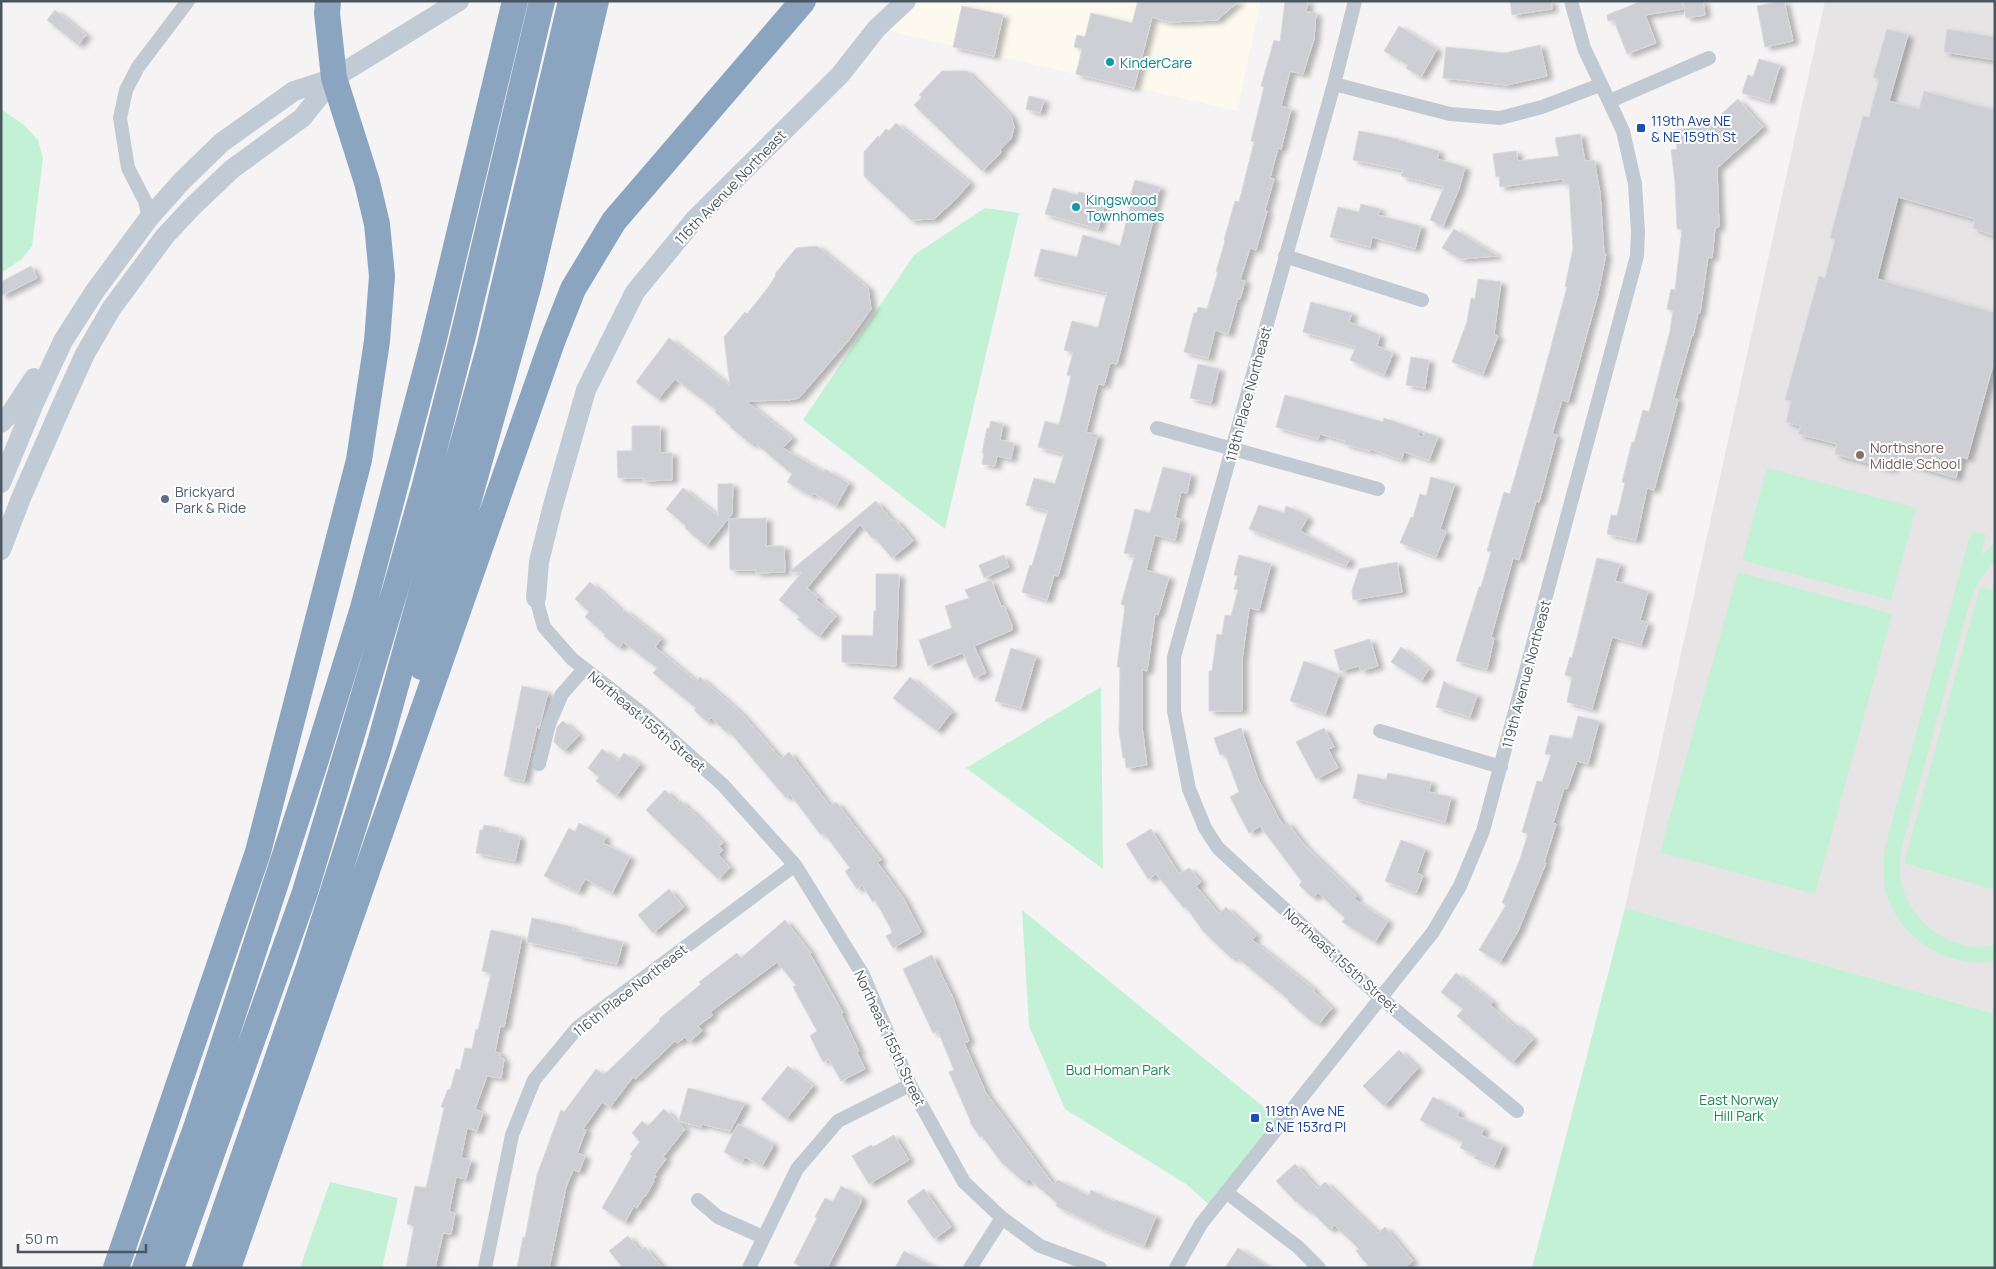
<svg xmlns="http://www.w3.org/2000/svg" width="1996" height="1269" viewBox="0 0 1996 1269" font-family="Manrope,sans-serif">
<defs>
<filter id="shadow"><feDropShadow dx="5.5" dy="3" stdDeviation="2.5" flood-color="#0004"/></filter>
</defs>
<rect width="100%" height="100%" fill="#f5f3f3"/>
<!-- commercial -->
<path fill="#fdf9ef" d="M907,1H1261L1237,111L880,29Z"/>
<!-- education -->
<path fill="#e6e4e5" d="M1825,1H1995V1014L1625,908Z"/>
<!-- green -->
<path fill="#c3f1d5" d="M1,109L24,125L38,140L43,158L32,246L22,259L1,273Z
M985,208L1019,213L945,529L803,420L914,255Z
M1767,468L1916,508L1891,600L1742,560Z
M1971,532L1986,535L1981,555L1995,543V561L1979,580L1970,601L1902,846C1901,858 1899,869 1901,881C1909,922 1953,955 1995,945V961C1950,968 1906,943 1889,901C1882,884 1883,865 1885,847Z
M1738,572L1892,614L1815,894L1660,852Z
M1980,587L1995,591V890L1904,863Z
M1101,687L1103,869L966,768Z
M1625,908L1995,1014V1268H1532Z
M1022,910L1282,1122L1213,1208L1186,1184L1065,1109L1029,1026Z
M330,1182L398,1198L382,1268H300Z"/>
<!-- building -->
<path fill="#cdcfd5" stroke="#d7d9de" filter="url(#shadow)" d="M1138,1H1239L1217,20L1170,22L1152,17L1134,88L1076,74L1082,49L1074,47L1077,35L1085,37L1091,13L1132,23Z
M1285,1H1308L1306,12L1316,13L1314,39L1303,74L1290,71L1281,106L1291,109L1281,149L1278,148L1270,178L1274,179L1265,210L1267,211L1256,250L1250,248L1240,280L1245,281L1240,299L1238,298L1228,334L1215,330L1208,358L1184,352L1194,313H1197L1198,307L1207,309L1218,272H1216L1225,241L1224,240L1235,201L1239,202L1254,142L1251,141L1264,87L1261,86L1274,40L1280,42Z
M1510,1H1551L1552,9L1512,15Z
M1642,1H1682L1683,9L1645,15L1656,43L1627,54L1614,20L1608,21L1607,15Z
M1683,1H1703L1705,15L1686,18Z
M1784,1L1793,41L1765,47L1757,6Z
M962,6L1003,15L994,56L953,47Z
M55,10L86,35L78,45L47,20Z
M1399,26L1437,49L1421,77L1406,68L1408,65L1384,51Z
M1887,29L1908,35L1889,101L1919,109L1924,91L1995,110V236L1973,228L1975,219L1898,197L1877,279L1995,313V358L1967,459L1961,457L1956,478L1894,460L1891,469L1835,454L1837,444L1798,434L1801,426L1786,422L1791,401L1785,400L1819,276L1825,278L1835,240L1830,238L1863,116L1869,117L1879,79L1873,77Z
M1947,29L1995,37V60L1944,52Z
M1540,45L1547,76L1507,85L1443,78L1446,47L1505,53Z
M1759,59L1780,65L1769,101L1742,93L1748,75L1753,77Z
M942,71H967L1011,116L1014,127L1011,139L1000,150L1002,152L982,171L914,105L922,97L919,95Z
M1029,96L1044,100L1040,113L1026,109Z
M1738,99L1763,127L1717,168L1719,227L1715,228L1712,258L1708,257L1700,313H1698L1693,336L1692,335L1674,398L1678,400L1654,490L1647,488L1636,540L1607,534L1611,515L1617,516L1625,483L1622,482L1632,442L1634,443L1643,410L1649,412L1670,331L1673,311L1667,309L1671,289L1675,290L1682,229H1677L1675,182L1671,150L1677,149L1674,130L1708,126Z
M896,123L970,183L956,199L934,219L911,220L864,176V152L878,136L879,138L886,129L889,131Z
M1359,131L1399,139V140L1439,151L1437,159L1465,167L1459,189L1443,226L1430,220L1444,187L1401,176L1403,170L1353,160Z
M1580,134L1585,161L1594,160L1600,193L1604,253L1606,254L1598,294L1568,402L1562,400L1552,434L1557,435L1539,502L1536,501L1519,560L1513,558L1491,637L1494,638L1487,669L1456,661L1479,587H1481L1491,552L1487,551L1504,492L1510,494L1532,417L1567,287H1565L1573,248L1569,184L1564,185L1563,179L1500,187L1499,176L1496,177L1493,154L1516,151L1518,161L1559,156L1555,138Z
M1135,180L1160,187L1153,212H1155L1117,364L1110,363L1104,385L1098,384L1086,432L1098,435L1058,576L1054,575L1047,600L1022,592L1030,565L1032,566L1048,511L1026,505L1034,478L1055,484L1064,454L1038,447L1045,421L1059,425L1071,376L1067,375L1073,353L1064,350L1072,321L1098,328L1107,293L1034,276L1041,249L1077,257L1083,235L1120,246L1130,208L1127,207Z
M1053,188L1078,195L1079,192L1106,200L1098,229L1045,214Z
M1361,204L1380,209L1378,215L1421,226L1415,249L1372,237L1370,247L1330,237L1338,207L1359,212Z
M1454,229L1498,256L1461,259L1442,248Z
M817,246L868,288L871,309L849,340L799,398L789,400L746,401L792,438L783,448L824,472L825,469L849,483L836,506L813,493L811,496L787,482L792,474L754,442L752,445L730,427L731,426L715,412L716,410L675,379L658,399L636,382L669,338L730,386L724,337L745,312L747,314L770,285L776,275L775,274L796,248Z
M31,266L37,278L1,296V282Z
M1478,279L1501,282L1494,334L1498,336L1483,374L1452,362L1467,322L1471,298L1475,299Z
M1311,302L1352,313L1349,322L1380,335L1377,346L1393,353L1384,375L1350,360L1356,347L1303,332Z
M1411,357L1429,360L1425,388L1406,385Z
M1198,364L1219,369L1211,403L1190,398Z
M1285,395L1383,422L1384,418L1419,430L1418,436L1423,437L1425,432L1438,437L1429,460L1404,452L1401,460L1371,449L1370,451L1344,444L1345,441L1320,434L1318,439L1276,427Z
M991,421L1003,424L1000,440L1014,443L1011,459L997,456L995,466L982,464L984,453H982L987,428L989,429Z
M632,426H660V453H672V480L643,481V478H618L617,451H632Z
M1163,467L1191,474L1187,493L1181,492L1175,518L1180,519L1175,540L1155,535L1146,570L1169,577L1158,615L1155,614L1147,671L1142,670V727L1147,765L1126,768L1125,758H1123L1119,731L1120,667H1117L1125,606L1121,604L1135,555L1124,553L1135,509L1150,513Z
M1431,477L1455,484L1440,529L1446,532L1436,557L1400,543L1411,517L1413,518L1420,494L1426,496Z
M718,484H733L732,514L706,546L685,528L686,526L666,509L683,488L718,516Z
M876,501L893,521L895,519L913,541L892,558L875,538L873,539L860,524L807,588L818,597L816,600L836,616L819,637L797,619L800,617L779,600L802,572H789Z
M1259,505L1284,513L1286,506L1303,513L1302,514L1308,517L1300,531L1350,559L1346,566L1249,529Z
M766,518V546H784L785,572L756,573V570H730L729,519Z
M1004,555L1009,567L984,578L979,565Z
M1239,555L1271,564L1259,610L1249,608L1242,660V711H1209V671H1212L1217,634L1222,635L1225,615L1231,616L1238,590L1234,589L1238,576L1234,575Z
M1597,558L1620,564L1615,581L1648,591L1640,620L1648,623L1641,645L1612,637L1592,709L1567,702L1572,677L1565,675L1570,657L1572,658Z
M1397,562L1402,592L1353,600L1352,591L1359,569Z
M876,574H899L896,666L842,662V635L873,636L874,611H876Z
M991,580L1001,606H1004L1012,625V630L974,646L986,673L974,678L963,653L928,666L919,640L952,628L945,606L969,598L965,590Z
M590,582L623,612L624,610L661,639L655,647L696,681L700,677L741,713L781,759L789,752L830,806L836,802L881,860L877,862L904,899L921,932L893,948L886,936L892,933L890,927L875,900L873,902L862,885L857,889L845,871L850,868L824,833L821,835L790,794L786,798L728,730L726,732L711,718L707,722L694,710L696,708L653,673L657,668L623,642L619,648L604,636L605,634L585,617L589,612L575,599Z
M1370,639L1378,666L1361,671L1359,666L1340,671L1334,650Z
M1401,647L1429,669L1421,681L1391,662Z
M1011,648L1036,656L1021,708L995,701Z
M1304,661L1339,674L1325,714L1290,701Z
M910,677L952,712L937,731L893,698Z
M1444,681L1450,686L1477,695L1470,717L1436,707Z
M522,686L548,692L539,729L537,726L524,781L504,776Z
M1578,716L1599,721L1588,764L1577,761L1567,789L1564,788L1553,823L1556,824L1544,863H1546L1518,931L1500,962L1479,950L1506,905L1502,903L1520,859L1528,834L1522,832L1537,781L1542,782L1551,755L1545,754L1550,735L1572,739Z
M563,721L579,735L564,751L554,742L557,727Z
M1241,728L1258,779L1283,826L1287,822L1305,846L1357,896L1354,899L1388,921L1375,942L1342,922L1345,918L1318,893L1313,898L1299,885L1302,882L1260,826L1249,833L1230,797L1239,792L1225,754L1220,755L1214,738Z
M1324,728L1334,747L1328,749L1338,768L1316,779L1296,742Z
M602,749L618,761L624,753L640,764L616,796L596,781L599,777L588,768Z
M1388,773L1431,782L1429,792L1451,797L1445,822L1353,798L1358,774L1386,780Z
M665,790L678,803L680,800L689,810L690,809L723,843L719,846L723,850L718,854L730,868L718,879L646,810Z
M579,823L606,837L603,843L630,857L612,893L585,879L578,892L544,876L569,828L575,832Z
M484,825L500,828L499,831L518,835L517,837L520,838L515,861L476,853L480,830H483Z
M1151,829L1179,874L1189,868L1201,882L1196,886L1219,914L1226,907L1256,935L1252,940L1314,989L1313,991L1332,1008L1318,1025L1312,1019L1311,1021L1288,1001L1289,1000L1235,956L1232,959L1203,931L1186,907L1184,908L1156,874L1148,879L1126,844Z
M1401,840L1425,849L1417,873L1423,876L1416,893L1385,881Z
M669,889L684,907L653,933L638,915Z
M532,918L573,927L572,930L623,942L617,964L577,956L578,953L527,942Z
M785,920L811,953L810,954L843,1013L841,1014L859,1051L857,1053L865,1069L841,1081L829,1059L823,1062L810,1036L817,1031L793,987L796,985L777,962L710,1012L713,1015L698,1026L702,1031L689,1042L685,1037L677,1043L675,1041L635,1079L633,1077L610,1107L602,1102L583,1129L586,1130L577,1153L585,1156L579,1172L573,1170L566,1187L549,1268H517L523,1237L525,1238L537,1175L561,1110L564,1112L596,1069L604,1075L660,1021L659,1019L701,984L699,982L737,953L741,958Z
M491,930L522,937L504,1027L500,1026L495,1052L500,1053V1058L504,1059L501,1078L487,1076L475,1109L483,1113L477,1131L467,1128L461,1158L471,1160L466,1179L456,1177L449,1212L455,1213L451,1234L443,1233L435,1268H406L414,1226L407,1224L415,1186L426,1188L444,1108L441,1107L448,1089L450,1090L456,1069L460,1070L465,1048L472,1049L476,1029L478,1030L491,973L482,971Z
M932,955L952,996L969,1041L964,1043L986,1093L1053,1184L1058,1180L1089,1196L1091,1190L1115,1202L1116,1200L1156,1216L1144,1246L1105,1230L1056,1206L1057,1203L1029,1179L1025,1183L1001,1162L982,1136L980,1137L970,1123L971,1122L949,1072L954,1070L938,1031L933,1033L903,969Z
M1456,973L1493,1002L1490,1005L1513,1025L1515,1023L1533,1039L1512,1063L1457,1016L1463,1009L1441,992Z
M1399,1050L1418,1068L1384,1106L1363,1086Z
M788,1066L813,1086L786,1119L761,1099Z
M688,1088L745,1103L730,1131L702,1124L701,1127L679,1121Z
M1433,1097L1459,1111L1457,1116L1484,1128L1481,1135L1503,1145L1494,1166L1474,1158L1476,1155L1460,1148L1463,1142L1420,1120Z
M664,1109L685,1129L663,1157L666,1159L654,1175L656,1176L653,1180L654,1181L645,1197L644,1196L637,1208L634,1206L625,1222L602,1208L632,1156L630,1154L640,1142L632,1133L642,1121L648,1126Z
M738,1124L772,1143V1148L762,1166L745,1157L742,1162L724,1152Z
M894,1135L909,1160L869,1184L852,1156L871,1145L873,1147Z
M1295,1164L1318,1189L1325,1182L1378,1233L1385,1227L1413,1261L1404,1268H1370L1356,1251L1359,1249L1334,1225L1330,1230L1309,1209L1307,1211L1297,1201L1296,1202L1276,1181Z
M841,1186L861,1197V1202L827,1268H804L794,1263L817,1218L815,1217L825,1198L833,1202Z
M924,1189L951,1227L934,1239L907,1201Z
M628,1236L640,1251L645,1247L663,1268H623L609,1251Z
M1238,1248L1269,1268H1225Z
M904,1251L936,1268H895Z"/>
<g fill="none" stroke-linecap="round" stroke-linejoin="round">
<!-- street -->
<path stroke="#c1cad2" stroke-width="14" d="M1355,1L1334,84L1174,657V711L1189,789L1205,828L1218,848L1381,998L1517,1111
M1334,84L1450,114L1500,118L1542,107L1600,85
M1610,101L1709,58
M149,218L145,201L128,168L120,118L126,90L138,67L188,1
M1285,256L1422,300
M1157,428L1378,489
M536,598L544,627L572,659L643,714L723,785L795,865L863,975L910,1085L964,1182L1002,1218L1040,1246L1100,1268
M1380,731L1501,767
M539,764L549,724L562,694L584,669
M1226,1192L1298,1247L1319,1268
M698,1200L718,1217L763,1237
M485,1268L512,1135L534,1080L578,1027L795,865
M749,1268L797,1169L838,1121L910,1085
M970,1268L1002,1218
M1176,1268L1201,1224L1433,932L1460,886L1483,831L1637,256L1638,232L1635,184L1623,131L1584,48L1571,1"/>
<!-- secondary -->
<path stroke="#c1cbd6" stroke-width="20" d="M1,423L11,413L34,378
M1,483L35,401L63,341L95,291L149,218L182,181L221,143L294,91L334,78L459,1
M1,550L21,498L61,407L85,354L111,309L165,236L192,207L232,169L302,118L334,78
M536,598L539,562L552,509L586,390L635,292L695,219L840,75L877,28L906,1"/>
<!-- highway -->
<path stroke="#8ba5c1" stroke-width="26" d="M422,667L529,284L596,1
M116,1268L258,852L359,460L377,341L382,276L377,224L367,182L334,78L327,13L328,1
M145,1268L196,1128L314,766L363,608L433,343L515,1
M171,1268L305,892L396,587L425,485L463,336L542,1
M205,1268L309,967L378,750L489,349L571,1
M228,1268L552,342L573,289L614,221L803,1"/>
</g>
<!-- markers -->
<g fill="#0f9aa8" stroke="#fff" stroke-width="2">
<circle cx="1110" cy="62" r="5"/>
<circle cx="1076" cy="207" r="5"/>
</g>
<g fill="#1a4fb4" stroke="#fff" stroke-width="2">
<rect x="1636" y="123" width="10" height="10" rx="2.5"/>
<rect x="1250" y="1113" width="10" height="10" rx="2.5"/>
</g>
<circle fill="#8d6e63" stroke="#fff" stroke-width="2" cx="1860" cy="455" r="5"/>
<circle fill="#5c6f8a" stroke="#fff" stroke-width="2" cx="165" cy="499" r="5"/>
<g text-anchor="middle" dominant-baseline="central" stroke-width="4" stroke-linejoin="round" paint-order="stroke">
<!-- culture labels -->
<g font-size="14" fill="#0d838f" stroke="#fff" text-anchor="start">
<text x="1120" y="62">KinderCare</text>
<text x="1086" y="199">Kingswood<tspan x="1086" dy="16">Townhomes</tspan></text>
</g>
<!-- transit labels -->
<g font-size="14" fill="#164399" stroke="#fff" text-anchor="start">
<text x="1651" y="120">119th Ave NE<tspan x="1651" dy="16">&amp; NE 159th St</tspan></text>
<text x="1265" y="1110">119th Ave NE<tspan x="1265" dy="16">&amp; NE 153rd Pl</tspan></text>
</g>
<!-- street labels -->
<g font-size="14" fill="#4a5661" stroke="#fff">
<text transform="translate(730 187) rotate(-46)">116th Avenue Northeast</text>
<text transform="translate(1248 394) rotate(-75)">118th Place Northeast</text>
<text transform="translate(1526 674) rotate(-75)">119th Avenue Northeast</text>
<text transform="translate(647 721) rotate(40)">Northeast 155th Street</text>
<text transform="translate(1341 960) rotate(42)">Northeast 155th Street</text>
<text transform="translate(630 990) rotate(-38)">116th Place Northeast</text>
<text transform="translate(890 1038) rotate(65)">Northeast 155th Street</text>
</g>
<!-- education labels -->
<g font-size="14" fill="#785e54" stroke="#fff" text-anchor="start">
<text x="1870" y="447">Northshore<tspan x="1870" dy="16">Middle School</tspan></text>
</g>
<!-- service labels -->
<g font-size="14" fill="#4e5e75" stroke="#fff" text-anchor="start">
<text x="175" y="491">Brickyard<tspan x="175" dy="16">Park &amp; Ride</tspan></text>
</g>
<!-- park labels -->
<g font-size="14" fill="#17864f" stroke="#fff">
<text x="1118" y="1069">Bud Homan Park</text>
<text x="1739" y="1099">East Norway<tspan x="1739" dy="16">Hill Park</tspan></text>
</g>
</g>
<!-- border -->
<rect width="1996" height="1269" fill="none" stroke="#4a5661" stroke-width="5"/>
<!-- scale -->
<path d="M18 1244v8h128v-8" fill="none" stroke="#4a5661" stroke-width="2.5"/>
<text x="25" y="1244" font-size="15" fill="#4a5661" stroke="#ffffff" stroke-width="4" paint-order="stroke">50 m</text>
</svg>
